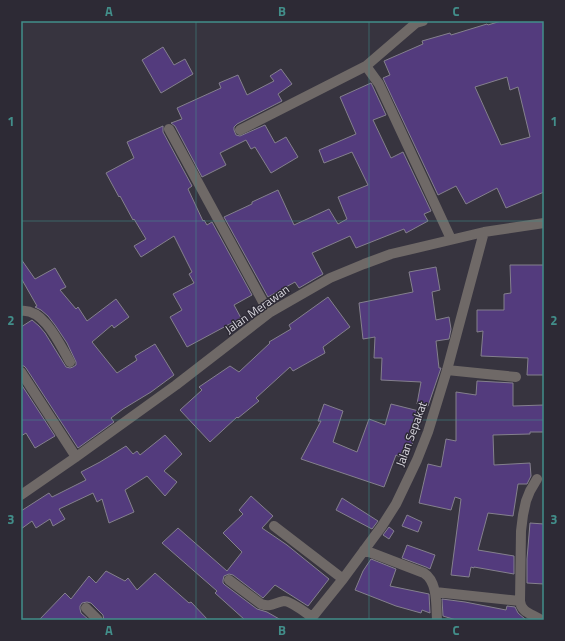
<svg xmlns="http://www.w3.org/2000/svg" width="565" height="641" viewBox="0 0 565 641" font-family="'Titillium Web',sans-serif">
<rect width="100%" height="100%" fill="#37343f"/>
<!-- building -->
<path fill="#533b7d" stroke="#84808d" fill-rule="evenodd" d="M501,21H544V192L506,208L497,188L466,204L456,186L438,195L383,78L390,75L384,61L423,44L422,41L450,33L451,35L487,24L488,25ZM507,77L510,90L518,87L530,137L501,145L475,87Z
M163,47L174,65L185,59L193,74L161,93L142,60Z
M281,69L292,84L278,94L282,101L237,124L234,127V130L236,135L240,136L265,125L275,143L286,137L298,157L271,173L255,147L251,149L246,140L220,153L226,165L202,177L175,126L171,123L182,119L177,108L221,88L219,83L238,75L247,95L274,81L270,76Z
M371,83L373,87L386,115L373,120L391,158L403,152L431,211L424,214L428,221L406,233L404,229L356,248L350,236L312,253L323,274L299,288L295,282L268,297L224,217L252,204V202L278,190L294,225L329,209L338,224L347,219L338,197L368,185L352,152L324,163L319,150L356,134L340,97Z
M163,126V132L192,186L188,189L203,221L204,220L207,225L212,222L252,295L234,305L241,318L187,347L170,317L182,310L173,294L194,283L189,274L192,272L174,236L141,257L134,246L146,239L134,219L133,220L120,196L119,197L106,173L134,158L127,142Z
M21,259L35,279L55,268L66,287L60,290L76,309L78,307L87,321L116,299L129,317L114,328L112,325L92,342L117,373L137,360L135,356L155,344L174,375L151,392L123,409L111,418L114,422L78,448L26,368L24,366H21V327L32,320L39,326L45,333L66,367L70,368L73,367L76,365V362L67,343L55,325L48,316L41,310L35,307L37,306L21,278Z
M510,265H544V375H527L528,358L481,356L483,331L477,332V310H504V294L511,293Z
M436,267L440,290L432,292L436,320L449,317L451,329L449,339L436,341L439,368H441L428,406L417,404L421,382L381,380L382,358H374L375,337L363,339L359,303L413,292L409,272Z
M328,297L350,327L323,347L325,353L293,371L290,367L256,398L259,401L238,418L237,417L210,442L180,410L202,390L199,387L230,366L239,372L270,343L269,342L291,329L289,325Z
M477,381L513,383V406L544,405V432H530V434L493,435L494,465L530,463L531,476L527,484H518L513,516L488,513L478,550L514,556V574L474,567V568L471,567L469,577L451,575L461,499L455,497L451,510L419,503L428,464L441,467L446,439L456,441V392L476,395Z
M21,384L55,436L35,448L26,433L21,436Z
M324,404L343,411L333,442L357,452L369,419L385,425L391,404L419,411L411,441L413,442L405,459L396,455L384,487L301,459L321,421H318Z
M165,435L182,454L164,471L177,482L165,496L147,476L125,490L134,512L109,523L102,499L97,502L93,493L59,509L65,519L53,526L50,519L36,528L32,521L21,529V511L49,493L52,497L86,480L81,472L100,462L126,446L133,454L137,451L140,455Z
M251,496L273,516L262,528L287,545L329,579L308,606L275,585L263,598L233,575L229,574L224,576L223,580V583L225,585L257,609L267,612L281,620H245L215,593L217,591L162,543L178,528L227,571L242,552L223,533L243,514L239,510Z
M342,498L378,521L372,529L336,510Z
M407,515L422,522L418,532L402,526Z
M530,523L544,524V584L527,583V559Z
M389,527L394,531L389,539L383,535Z
M407,545L435,555L430,569L426,567L402,558Z
M371,559L396,569L390,586L429,594L430,613L422,610L421,613L396,606L355,590L363,571Z
M106,571L125,581L128,578L137,590L155,573L189,603L191,602L208,620H104L103,615L91,603L87,602L82,603L80,606V609L81,613L89,620H39L65,593L71,599L89,576L96,583Z
M442,599L465,602L506,610L507,606L515,607L518,613L525,619V620H456L443,616Z"/>
<g fill="none" stroke-linecap="round" stroke-linejoin="round">
<!-- minor -->
<path stroke="#6f6967" stroke-width="10" d="M366,66L379,84L451,239
M169,129L269,313
M240,130L366,66L416,23L423,21
M21,311C44,308 60,345 70,362
M447,370L516,377
M21,372L76,457
M537,479L530,491L526,501L523,515L521,531L520,601C521,613 533,614 541,620
M21,495L76,457L176,385L269,313L330,278L364,264L391,254L484,232L544,223
M274,526L343,579
M364,550L424,573C438,582 436,605 437,620
M229,580L261,604C271,608 275,602 284,601C291,601 306,613 312,617
M435,592L520,601
M86,608L98,620
M310,620L343,579L382,526L396,504L417,460L428,432L447,370L484,232"/>
</g>
<!-- grid -->
<path fill="none" stroke="#428e8a" stroke-width="1" stroke-opacity="0.55" d="M196,21V620M369,21V620M21,221H544M21,420H544"/>
<g text-anchor="middle" dominant-baseline="central" stroke-width="3" stroke-linejoin="round" paint-order="stroke">
<!-- street labels -->
<g font-size="12" fill="#dad8df" stroke="#2d2a35">
<text transform="translate(257 309) rotate(-35)">Jalan Merawan</text>
<text transform="translate(411 434) rotate(-70)">Jalan Sepakat</text>
</g>
</g>
<!-- border -->
<rect width="565" height="641" fill="none" stroke="#2d2a35" stroke-width="44"/>
<rect x="22" y="22" width="521" height="597" fill="none" stroke="#428e8a" stroke-width="1.5"/>
<g font-size="13" text-anchor="middle" font-weight="bold" fill="#428e8a">
<text x="109" y="16">A</text>
<text x="282" y="16">B</text>
<text x="456" y="16">C</text>
<text x="11" y="126">1</text>
<text x="554" y="126">1</text>
<text x="11" y="325">2</text>
<text x="554" y="325">2</text>
<text x="11" y="524">3</text>
<text x="554" y="524">3</text>
<text x="109" y="635">A</text>
<text x="282" y="635">B</text>
<text x="456" y="635">C</text>
</g>
</svg>
